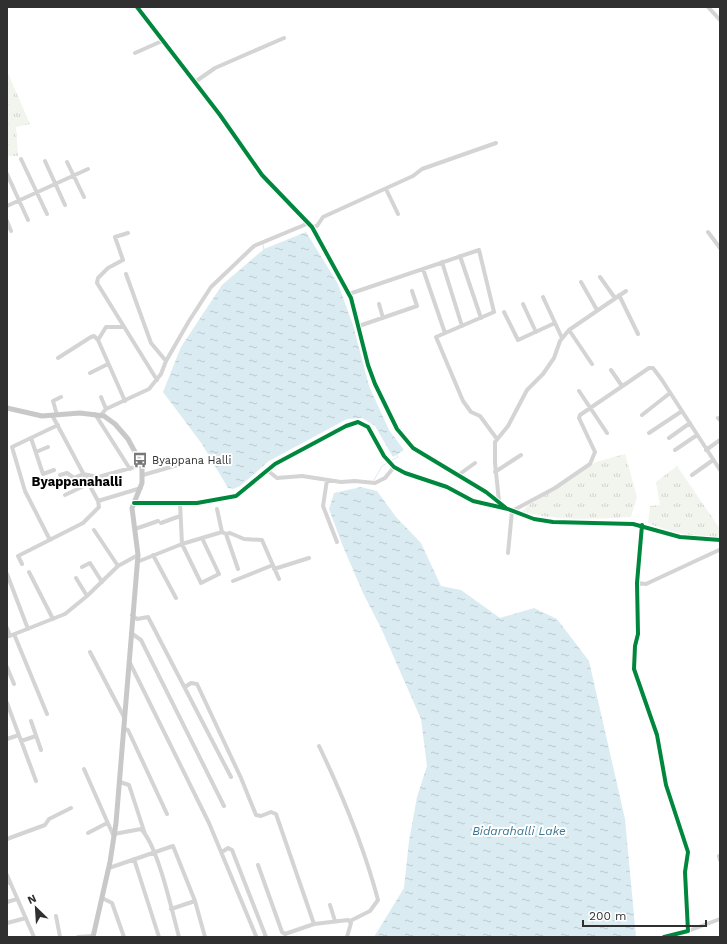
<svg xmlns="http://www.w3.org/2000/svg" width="727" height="944" viewBox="0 0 727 944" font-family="'Work Sans',sans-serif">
<defs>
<pattern id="grass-tufts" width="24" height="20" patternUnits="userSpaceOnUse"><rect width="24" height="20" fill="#f2f5ed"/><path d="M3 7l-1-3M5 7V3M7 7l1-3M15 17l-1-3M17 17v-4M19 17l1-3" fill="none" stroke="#d0d2cc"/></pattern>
<pattern id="water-ripples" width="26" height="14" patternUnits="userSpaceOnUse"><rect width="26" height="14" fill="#daebf2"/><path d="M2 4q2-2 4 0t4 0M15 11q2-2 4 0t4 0" fill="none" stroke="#bbcad0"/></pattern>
</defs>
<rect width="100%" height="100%" fill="#fff"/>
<!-- grass -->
<path fill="url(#grass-tufts)" d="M7,71L30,124L16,127L18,156H7Z
M625,454L637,497L631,517C594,519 558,521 522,512L527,506L572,479L596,462Z
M677,466L720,529V538C694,537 672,533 648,523L650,506L660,505L656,482Z"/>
<!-- water -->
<path fill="url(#water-ripples)" d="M306,232L338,284L353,325L369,386L389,430L404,450L393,457L375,426L362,418L347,419L269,461L240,486L233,489L228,488L202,444L163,392L181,347L222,285L264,249Z
M361,487L377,491L396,517L421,543L441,586L461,590L500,618L534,608L557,619L589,661L625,819L636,937H374L404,888L409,841L417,797L427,766L421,719L381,628L363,593L342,544L329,509L334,493Z"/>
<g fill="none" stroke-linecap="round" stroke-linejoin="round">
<!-- stream -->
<path stroke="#daebf2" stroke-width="1" d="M263,244L264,250
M390,461L398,457L396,453
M374,480L382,466L387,463"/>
<!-- minor -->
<path stroke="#d4d4d4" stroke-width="4" d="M137,7L220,115L262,175L312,227L351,298L368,365L375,384L397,429L413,448L486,492L508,509
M708,7L720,20
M135,53L162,41
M195,82L215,68L284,38
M21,159L47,214
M45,161L65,205
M67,162L84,197
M7,174L28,220
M386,189L398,214
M7,206L88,169
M7,221L11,231
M312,227L317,226L323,217L413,176L422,169L496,143
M708,232L720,248
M128,233L115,237L123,260L108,268L98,278L97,283L157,380
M460,256L481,318
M442,262L462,326
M423,269L445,333
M126,274L151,343L166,361
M600,277L615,298
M581,282L597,310
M349,294L479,250L494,312L436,337L463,401L471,412L480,416L497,439
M619,295L638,334
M543,297L562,338
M379,304L383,318
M523,304L536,332
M504,312L518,340L555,323
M359,326L417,306L412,291
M124,327H106L98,340L125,401
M569,330L592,364
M58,358L91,337L94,336L98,340
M611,370L622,386
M90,373L108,364
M579,391L607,433
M101,397L106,409
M95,414L130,469
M57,415L53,401L61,397
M101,415L106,409L149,389L161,374L166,361L189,321L211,287L254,246L309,223
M642,415L670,393
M718,418L720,420
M649,433L682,411
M31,438L43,474L54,470
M669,438L690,423
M675,450L697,435
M706,450L720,440
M36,452L48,447
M267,470L277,478L302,476L341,482L355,481L375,483L385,478L394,467
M495,472L521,455
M60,475L67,473L74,478L83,474L98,477
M143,475L181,464
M692,475L713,460
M457,476L475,463
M327,480L323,506L337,542
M65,495L88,484L98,477L142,465
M98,501L141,488
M499,501L495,463V442L508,426L527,390L543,374L554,358L560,341L569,330L626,291
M134,503H197L236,496L275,464L346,426L358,422L368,427L384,456L394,467L405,473L447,487L473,501L508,509L534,519L553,522L633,524L680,537L720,540
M180,503L182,544L201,583L219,574L202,538
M217,509L222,532
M161,523L180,516
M642,525L637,583L638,634L635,646L634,669L657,735L666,785L688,852L685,872L688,931L664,937
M135,529L158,521
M94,530L118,566
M226,534L230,533L244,539L262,540L279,579
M50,540L25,491L12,447L58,425
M508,553L512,511L555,488L590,464L595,452L579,418L580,415L649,368H653L662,380L720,470
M153,555L176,598
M137,562L182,544L222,532L226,534L238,569
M22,564L18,556L83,523L99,507L98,501L52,415
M82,567L90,563L102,582
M274,569L309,558
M29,572L53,619
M7,574L28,629
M76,578L87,596
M233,581L273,565
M637,583L646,584L719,550
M132,615L137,619L148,617L231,777
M7,628L10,636
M131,633L141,640L224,806
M14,634L47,714
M7,637L65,614L87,596L118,566L138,555
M90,652L124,717
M130,663L209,823L256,936
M7,667L14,684
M185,687L191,683L197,684L241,778L256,815L261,816L271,812L276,814L314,924
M7,703L36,781
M31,721L41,750
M124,729L128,730L167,814
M7,739L19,735
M21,741L36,736
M319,746C343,796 364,847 378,900L370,911L350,921
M84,769L114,837
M120,782L129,785L145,834
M88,833L107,823
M114,834L141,829C158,846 172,911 179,937
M7,839L45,825L49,819L71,808
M222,852L228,848L232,850L266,937
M719,856L720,860
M134,859L159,937
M258,865L282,932L285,934L314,924L348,920L351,923L347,937
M109,868L173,846L195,901L205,937
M7,875L10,882
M7,883L10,882L34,937
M102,898L112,903L124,937
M7,902L17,899
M330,905L335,921
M171,909L195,901
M56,916L60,937
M7,923L26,918
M688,931L720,919
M78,937L93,936"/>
<!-- major -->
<path stroke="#c8c8c8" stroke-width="5" d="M7,408L42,416L80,413L104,416L115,424L128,439L142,465V483L132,508L138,555L116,823L110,862L93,937"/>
<!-- cycleway casing -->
<g stroke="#fff" stroke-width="6">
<path id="cycleway" d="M137,7L220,115L262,175L312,227L351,298L368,365L375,384L397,429L413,448L486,492L506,508
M134,503H197L236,496L275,464L346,426L358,422L368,427L384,456L394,467L405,473L447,487L473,501L508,509L534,519L553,522L633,524L680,537L720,540
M642,525L637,583L638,634L635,646L634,669L657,735L666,785L688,852L685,872L688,931L664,937"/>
</g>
<!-- cycleway -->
<use href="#cycleway" stroke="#00873e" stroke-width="4"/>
</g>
<!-- icons -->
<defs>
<g id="bus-bare" transform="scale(1.2)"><path d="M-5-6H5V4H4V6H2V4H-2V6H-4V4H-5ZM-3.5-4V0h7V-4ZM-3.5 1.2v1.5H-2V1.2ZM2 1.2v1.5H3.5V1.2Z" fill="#787878" stroke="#fff" stroke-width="2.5" paint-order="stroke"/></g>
</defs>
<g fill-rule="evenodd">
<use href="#bus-bare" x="140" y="460"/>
</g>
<g text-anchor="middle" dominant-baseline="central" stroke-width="4" stroke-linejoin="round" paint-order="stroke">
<!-- poi labels -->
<g font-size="11" fill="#303030" stroke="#fff" text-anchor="start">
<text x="152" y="460">Byappana Halli</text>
</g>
<!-- water labels -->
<g font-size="12" font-style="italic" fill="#3d7893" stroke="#fff">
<text x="519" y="831">Bidarahalli Lake</text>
</g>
<!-- quarter labels -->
<g font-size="13" font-weight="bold" fill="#000" stroke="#fff">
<text x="77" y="481">Byappanahalli</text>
</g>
</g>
<!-- border -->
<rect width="727" height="944" fill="none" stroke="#303030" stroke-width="16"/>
<!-- north arrow -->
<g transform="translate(36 908) rotate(335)" stroke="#ffffff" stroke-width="3" paint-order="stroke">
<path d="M0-3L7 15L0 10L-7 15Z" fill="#303030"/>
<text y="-6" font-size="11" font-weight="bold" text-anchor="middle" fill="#303030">N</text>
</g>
<!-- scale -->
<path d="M583 920v6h123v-6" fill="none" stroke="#303030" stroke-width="2"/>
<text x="589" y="920" font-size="12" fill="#303030" stroke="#ffffff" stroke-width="3" paint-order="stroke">200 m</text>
</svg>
